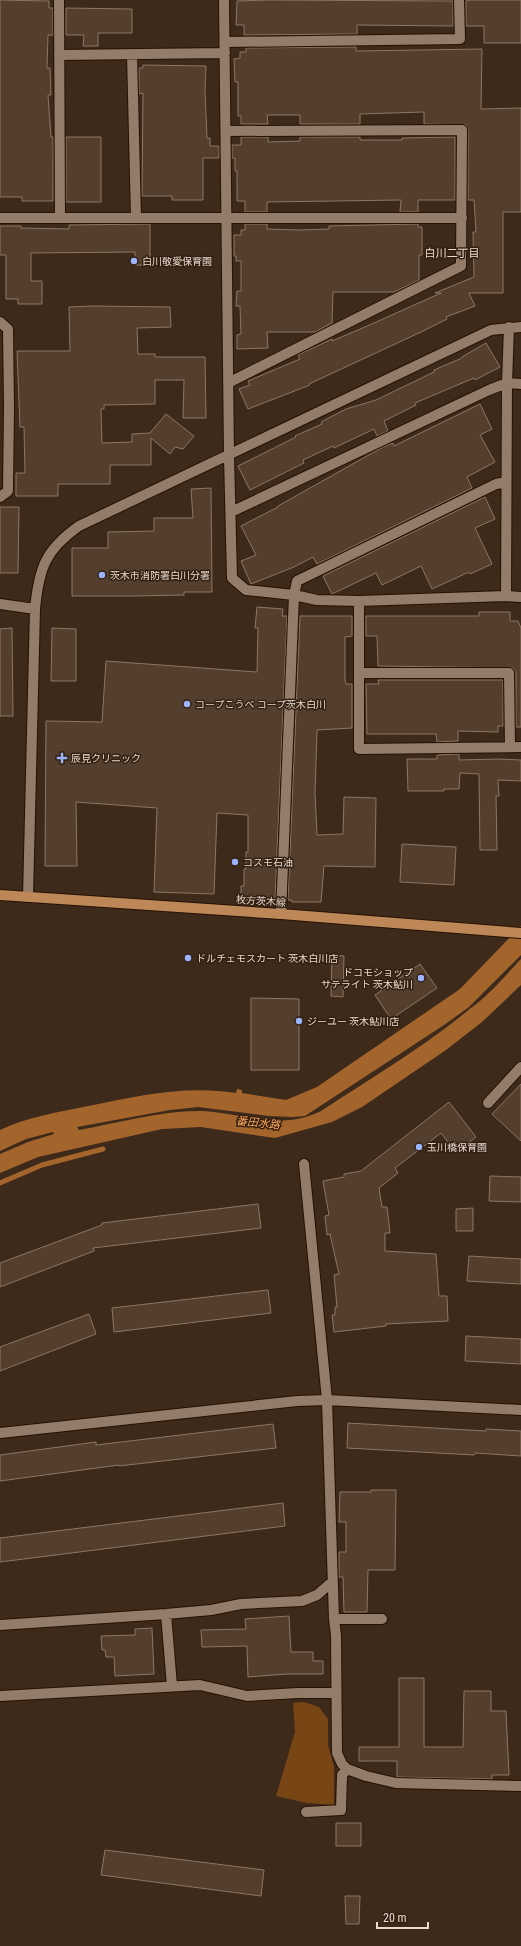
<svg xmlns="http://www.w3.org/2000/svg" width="521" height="1946" viewBox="0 0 521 1946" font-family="'Roboto Condensed','Noto Sans JP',sans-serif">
<rect width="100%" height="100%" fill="#3e2a1a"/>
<!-- green -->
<path fill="#784514" d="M304,1702L319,1707L328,1719V1745L334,1767V1805L307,1803L276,1796L295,1732L293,1703Z"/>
<!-- water -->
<path fill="#a4652d" d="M521,926V955L469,1007L444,1025L305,1116L292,1117L269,1116L198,1107L170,1110L77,1127L79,1130C118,1123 159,1111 199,1111C242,1112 279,1132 321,1111C371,1078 424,1047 471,1008C490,994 505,976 521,959V985L482,1022L446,1050L362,1107L332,1122L275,1138L201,1127L162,1129L38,1157L0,1173V1154L28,1142L54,1134L53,1132L26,1139L0,1151V1130C27,1117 59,1112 88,1106C139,1096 183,1085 236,1093L237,1089L242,1090V1093L286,1100L317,1087L460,989Z"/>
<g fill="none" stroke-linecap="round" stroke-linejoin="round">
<!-- stream -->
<path stroke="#a4652d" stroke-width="5" d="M0,1183L42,1165L103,1149"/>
</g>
<!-- building -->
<path fill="#543f2f" stroke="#8d7664" d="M0,0L49,1V8H53V35H48L47,68H50L51,95H48L51,137H53V201H22V197H0Z
M268,0L453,1V26L357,25V34L244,35V25H236L237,1Z
M470,0H521V43H484V26H466V1Z
M66,8L132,9V33H98V46H83L84,35H66Z
M356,47V51L482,49L481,109L521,108V212H503V293H469L475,306L446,317L447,319L421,332L309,384L310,385L248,409L239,389L250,385L248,381L300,359L298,355L332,339V341L365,327L441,293H435L474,277L473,232H476L474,200H468V130L466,125L424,124V112L360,114V124H300V115H267L268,124H241V116H238V82H235L234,59L240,58V52H246V48Z
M143,65L206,66L205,92L207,138H210V146H219V158H203V200H172V196H142L143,93L139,94V68H143Z
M66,137H101V202H66Z
M241,137H268V142L300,141V137H360V140H402V138L455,137V200H418V212H400L401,200L267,202V212H245V201H237V171H235V158H232V145H241Z
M150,224V265H135V252L31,253V281H42V304H18V299H6V255H0V226H21V228L69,229V225Z
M245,224H267V229L299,230L329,229V226L418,224V227H422V255H419V280L394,292H333L332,323L315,332H267L268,348L237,349V335L241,334L240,306H236L237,291H241V261H236V256H234V235H241V230H245Z
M93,306L170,307L171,327L137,328L138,354H155V357H205L206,418H183L184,380H155V404L104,405V409H101L102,443L132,442V434L150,433L166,414L194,436L183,449L175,447L170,454L151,438V465H110V484H58V496H16V473H25L24,427H20L17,351H70L69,307Z
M486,343L500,367L475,380L474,378L415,403L416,405L384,421L388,431L377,436L374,429L334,448L333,446L303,460L304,463L250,490L238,466L296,437L295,436L322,424L321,422L346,409L376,400L434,372V370L462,358V357Z
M480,404L492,429L480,435L495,462L467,477L472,488L317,564L313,557L294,567L251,584L241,561L256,555L241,526L278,507V506L383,447L393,443L394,446Z
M211,488L212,592H184V595L135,596H72V548H108V532L154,531V518H193L191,489Z
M485,497L495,519L475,528L492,564L470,574L469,572L432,589L421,566L382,585L376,573L332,594L323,576Z
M0,507H19L18,573H0Z
M257,607L283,609L282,616H287L275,900H241V886H244V869H246V852H248V815L217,813L214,894L154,892L157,808L76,802L77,866H45L46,721L102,722L106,661L257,672L258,628H255Z
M479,612H510V621H518L521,628V727H516V673L513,668L378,666L377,636H366V616H479Z
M300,616H352V636L345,637V679L346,684H352V728L317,730L315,793L317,835L343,834L344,797L376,798L375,867L324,866L321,902H292V900H288Z
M12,628L13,716H0V629Z
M52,628L76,629V681H51Z
M378,680H503V726H498V732L458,731V741L437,742L436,734H367L366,684H379Z
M459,754V760L498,759L521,760V781L498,780L499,796H496L497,850H480L479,774L460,773L459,789H444V791H408L407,759H437V755Z
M402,844L456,847L454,885L400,882Z
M332,955L344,956L343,997L331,996Z
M420,964L437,988L391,1019L375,995Z
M251,998L299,999V1070H251Z
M521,1084V1141L492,1114Z
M449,1102L476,1137L456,1152L441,1133L395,1168L398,1173L379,1188L382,1207H387L390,1233H385V1251L436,1254L439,1296H447L448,1321L386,1324V1326L334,1332L332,1315H335V1307H337L334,1275L339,1274L330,1234L327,1235L325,1216L329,1215L323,1181L344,1177V1174L361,1171Z
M490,1176L521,1177V1202L489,1201Z
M258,1204L261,1228L93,1248L94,1251L0,1287V1263L102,1225V1223Z
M473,1208V1231H456V1209Z
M469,1256L521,1259V1284L467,1281Z
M268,1290L271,1313L114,1332L112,1308Z
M89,1314L96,1334L0,1371V1347Z
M466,1336L521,1339V1364L465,1361Z
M348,1423L486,1431V1429L521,1431V1456L475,1453L474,1455L347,1448Z
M273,1424L276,1448L119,1466V1465L0,1481V1455L96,1442V1445Z
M371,1490H396L395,1570H368L367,1612H344L343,1577H339V1552H346V1522H339L340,1492H371Z
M283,1503L285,1526L0,1562V1538Z
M289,1616L291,1652H313V1661H323V1674H287L248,1677L247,1646L202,1647L201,1630L246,1629L245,1619Z
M152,1628L154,1674L115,1676L114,1657H106L105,1650H102L101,1636L135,1635V1629Z
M399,1678H424V1747H463L464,1691H491V1711H506L509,1775H492V1779L397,1777V1761H359V1747H399Z
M336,1823H361V1846H336Z
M105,1850L264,1870L261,1896L101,1875Z
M345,1896H360L359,1924H346Z"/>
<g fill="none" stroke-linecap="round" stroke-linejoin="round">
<!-- minor casing -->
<g stroke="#241204" stroke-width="12">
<path id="minor" d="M59,0L60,218
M224,0L229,456L232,578L246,590L294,595L317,600L359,601L506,596L521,597
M225,42L460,39L459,0
M132,54L136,218
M59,55L225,53
M226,131L462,130L461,266L228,383
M0,218H462
M0,322L8,329L9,406L8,491L0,497
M231,512L489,390L507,383L521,384
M506,596L507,383L509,327
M359,601V749L521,747
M0,604L35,609
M359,673H509L510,747
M28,897L35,609C39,568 45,550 79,526L491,330L521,327
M281,914L294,595L297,581L496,484L506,482
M488,1103L521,1067
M304,1164L327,1400L334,1619L336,1635L337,1753L342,1764L347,1769L366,1776L396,1783L521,1786
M0,1433L297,1401L327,1400L521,1410
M166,1614L172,1686
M334,1619H382
M0,1625L166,1614L211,1610L241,1604L302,1601L317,1595L332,1582
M0,1696L200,1685L247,1696L298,1693H336
M306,1812L341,1810L342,1775L347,1769"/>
</g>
<!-- major casing -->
<g stroke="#241204" stroke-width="12">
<path id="major" d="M0,895L281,914L521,933"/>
</g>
<!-- minor -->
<use href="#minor" stroke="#947c6a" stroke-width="10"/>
<!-- major -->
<use href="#major" stroke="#be8758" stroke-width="10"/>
</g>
<!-- markers -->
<g fill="#9cb4fd" stroke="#332011" stroke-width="1.5">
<circle cx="134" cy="261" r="4"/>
<circle cx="102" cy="575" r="4"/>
<circle cx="187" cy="704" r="4"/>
<path d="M60 752h4v4h4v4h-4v4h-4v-4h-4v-4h4z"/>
<circle cx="235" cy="862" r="4"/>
<circle cx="188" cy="958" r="4"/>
<circle cx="421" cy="978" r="4"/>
<circle cx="299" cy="1021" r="4"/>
<circle cx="419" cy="1147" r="4"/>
</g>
<g text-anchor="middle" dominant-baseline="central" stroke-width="3" stroke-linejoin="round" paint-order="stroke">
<!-- poi labels -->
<g font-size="10" fill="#e7dad0" stroke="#332011" text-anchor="start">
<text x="142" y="261">白川敬愛保育園</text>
<text x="110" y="575">茨木市消防署白川分署</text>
<text x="195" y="704">コープこうべ コープ茨木白川</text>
<text x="71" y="758">辰見クリニック</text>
<text x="243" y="862">コスモ石油</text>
<text x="196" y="958">ドルチェモスカート 茨木白川店</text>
<text x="413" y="972" text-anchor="end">ドコモショップ<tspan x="413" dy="12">サテライト 茨木鮎川</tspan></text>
<text x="307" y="1021">ジーユー 茨木鮎川店</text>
<text x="427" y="1147">玉川橋保育園</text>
</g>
<!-- street labels -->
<g font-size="10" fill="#e7dad0" stroke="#332011">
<text transform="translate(261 901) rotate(4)">枚方茨木線</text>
</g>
<!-- neighbourhood labels -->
<g font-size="11" fill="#e7dad0" stroke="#332011">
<text x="452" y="253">白川二丁目</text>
</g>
<!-- water labels -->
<g font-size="11" font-style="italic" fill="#fea75c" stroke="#332011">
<text transform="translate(258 1123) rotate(6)">番田水路</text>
</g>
</g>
<!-- scale -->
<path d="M377 1922v6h51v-6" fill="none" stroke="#e7dad0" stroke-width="2"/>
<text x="383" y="1922" font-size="12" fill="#e7dad0" stroke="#332011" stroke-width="3" paint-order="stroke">20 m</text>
</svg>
